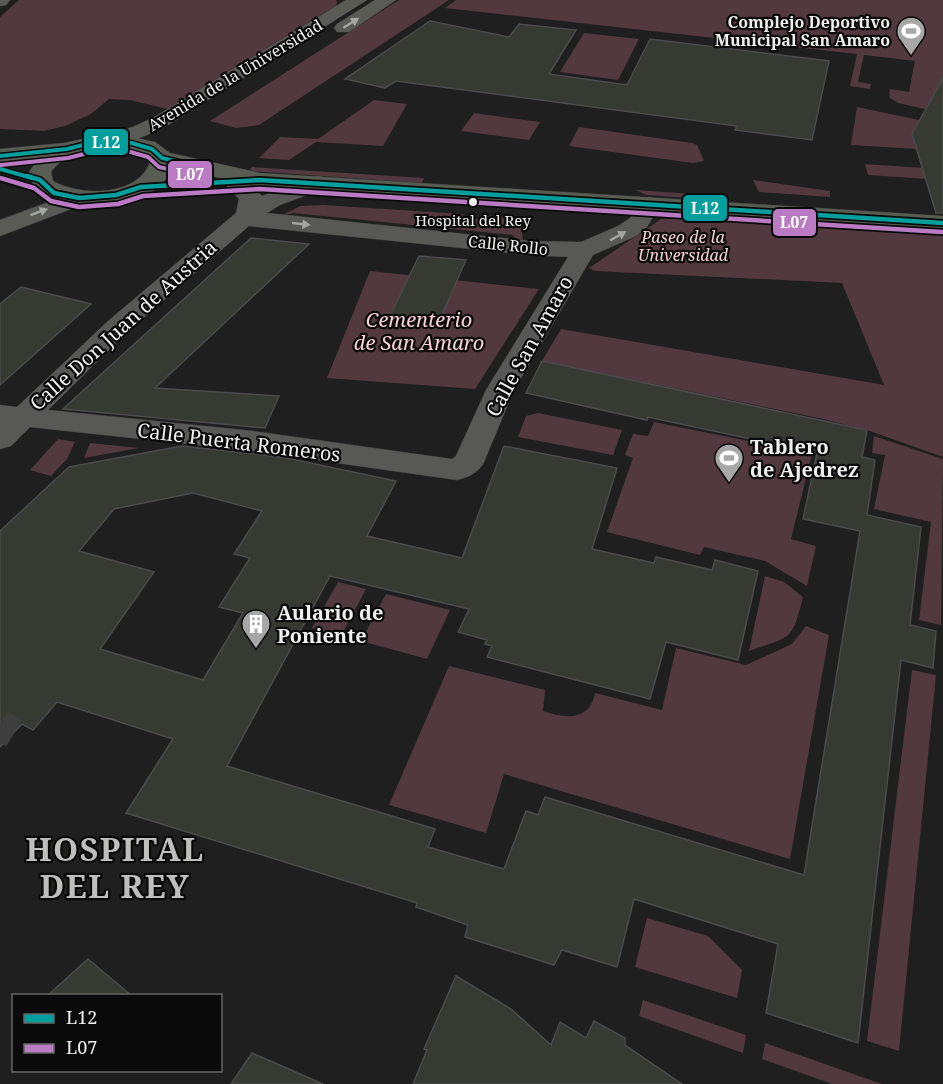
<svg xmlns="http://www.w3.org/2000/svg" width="943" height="1084" viewBox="0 0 943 1084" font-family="'Noto Serif',serif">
<rect width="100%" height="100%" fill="#1f1f1f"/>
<!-- green -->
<path fill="#52383f" d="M19,0H336L337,2L336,7L167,109L130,100L109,99L91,114L65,126L44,131L0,129V17Z
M399,0H449L259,125L236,128L210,121Z
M456,0H943V113L898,103L889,97L890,89L909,92L915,61L864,55L858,82L871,84L870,89L850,86L857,54L445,8Z
M584,33L639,39L618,80L560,72Z
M374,100L407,104L383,146L316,142L289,160L259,158L280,137L318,139Z
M857,107L943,125L917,149L851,145Z
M474,113L540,122L529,140L461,131Z
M579,127L692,143L697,145L704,161L693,163L569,146Z
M865,164L924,168L928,179L868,175Z
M252,167L424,178L422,183L249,171Z
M753,180L830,191V197L759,192Z
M636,190L721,196V198L719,200L646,195Z
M323,205L463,214L462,218L480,219L481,215L520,218L523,241H519L512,235L293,213L279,217L300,206Z
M682,216L943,233V457L867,430L823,419L542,361L561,329L884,385L842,283L595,271L589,268L661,219Z
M370,271L539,289L475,389L327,378Z
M538,413L622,430L613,455L518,437L526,416Z
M654,422L812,454L791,539L816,546L807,586L765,561L704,547L700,555L607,532L633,458L625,455L633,434L648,436Z
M874,436L943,459L941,625L919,620L931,522L874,509L885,455L872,453Z
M58,439L75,442L67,459L51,476L30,470Z
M90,443L139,448L84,458Z
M765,576L784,582L803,597C792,642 791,636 749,651Z
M338,582L366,589L341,636L312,628Z
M386,594L450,610L427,659L361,641Z
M806,626L829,635L790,859L504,774L486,833L389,805L449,666L545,690L543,711C565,719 590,721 595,693L662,710L676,648L746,665L792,644Z
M912,670L936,675L899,1051L867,1041Z
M647,918L708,936L742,970L737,998L635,967Z
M643,1000L746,1035L743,1053L639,1016Z
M765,1043L882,1084H832L762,1059Z"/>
<!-- building -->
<path fill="#373a33" stroke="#4b4b4b" stroke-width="1.5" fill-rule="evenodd" d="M430,21L509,37L519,24L576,30L549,74L627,85L650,39L829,61L812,140L735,130L737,126L396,81L385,88L345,79Z
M943,78V213H936L912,134Z
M251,238L309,244L155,388L279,396L265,428L63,409Z
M419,256L466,260L438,324L389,318Z
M21,287L91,304L0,385V304Z
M542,361L867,430L862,457L875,460L867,515L921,527L910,625L936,631L933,668L901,660L858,1043L766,1013L778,944L634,899L617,967L562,950L554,965L465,937L468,925L416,907L417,903L126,813L173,739L57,702L33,730L22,724L0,747V531L69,467L182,446L282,457L396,481L367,536L462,558L504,446L617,468L592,549L654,563L656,557L712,570L715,560L758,571L738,660L666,642L650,699L487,657L492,646L485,644L487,640L458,632L469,609L330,576L227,766L435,829L428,847L504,869L526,811L538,815L545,797L804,875L860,531L803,519L817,453L648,417L647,420L526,393ZM193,493L262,511L234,554L250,558L219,607L243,613L203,680L100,649L154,572L79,551L114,509Z
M88,959L132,996H47Z
M456,976L511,1009L551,1045L560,1022L586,1038L594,1021L625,1038V1045L682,1084H413L427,1050L424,1049Z
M252,1053L323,1084H231Z"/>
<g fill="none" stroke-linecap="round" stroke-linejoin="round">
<!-- pedestrian-tunnel -->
<path stroke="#3e3e3e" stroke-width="31" stroke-dasharray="31 16" stroke-linecap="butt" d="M0,725L14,733"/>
<!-- minor casing -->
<g stroke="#3b3b3a" stroke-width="1">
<path id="minor" d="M0,0H10L6,5L0,6Z
M233,174L241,176L262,196L318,176L326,178L329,183L326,188L280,205L267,213L530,241L581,242L618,226L630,218L641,199L649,197L657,199L661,204L647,227L636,236L593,255L514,390L484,462C478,473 469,477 457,480L253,451L30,427L11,446L0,449V405L17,407L108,321L236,213L239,199L222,181L225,176ZM249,226L530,255L568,257L486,390L456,456L452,459L253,431L48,410L126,333Z"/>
</g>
<!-- secondary casing -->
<g stroke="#3b3b3a" stroke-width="1">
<path id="secondary" d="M346,0H367L170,124C152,133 119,150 99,146L96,141L99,136L133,127L156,116Z
M375,0H396L349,32H337L334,28L337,24Z
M79,191L87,193L91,198L87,203L0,236V220Z"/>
</g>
<!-- trunk casing -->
<g stroke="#3b3b3a" stroke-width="1">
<path id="trunk" d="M123,135L155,142L170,153L260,173L943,216V230L260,187L171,167C160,215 66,207 34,189L29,172L38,159L0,163V149L64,143L96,136ZM107,148C123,147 138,148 151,159C141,197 81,197 53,181L51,172C64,154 86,149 107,148Z"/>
</g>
<!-- minor -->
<use href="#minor" fill="#585857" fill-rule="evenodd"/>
<!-- secondary -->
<use href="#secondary" fill="#5a5b57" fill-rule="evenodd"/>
<!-- trunk -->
<use href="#trunk" fill="#595c53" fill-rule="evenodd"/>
<!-- bus-1-far1 casing -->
<g stroke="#090a09" stroke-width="7">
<path id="bus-1-far1" d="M0,156L67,149L95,142H128L152,149L162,158L208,169
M0,169L32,178"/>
</g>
<!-- bus-1 casing -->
<g stroke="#090a09" stroke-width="8">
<path id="bus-1" d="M27,176L40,180L54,193L79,198L116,195L141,187L260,180L943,223"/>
</g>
<!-- bus-2-far1 casing -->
<g stroke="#090a09" stroke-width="7">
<path id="bus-2-far1" d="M1,165L68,158L96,151H127L148,157L159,167L205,178"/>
</g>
<!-- bus-2 casing -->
<g stroke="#090a09" stroke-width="8">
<path id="bus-2" d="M199,176L206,178
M0,178L34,188L51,201L79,207L118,204L143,196L260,189L942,232"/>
</g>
<!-- bus-1-far1 -->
<use href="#bus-1-far1" stroke="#009e9d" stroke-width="4"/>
<!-- bus-1 -->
<use href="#bus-1" stroke="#009e9d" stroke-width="4.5"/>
<!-- bus-2-far1 -->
<use href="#bus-2-far1" stroke="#ba7ac4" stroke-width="4"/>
<!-- bus-2 -->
<use href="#bus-2" stroke="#ba7ac4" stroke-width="4.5"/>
</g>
<!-- one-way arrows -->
<defs><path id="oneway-solid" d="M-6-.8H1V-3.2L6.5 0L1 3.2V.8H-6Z" transform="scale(1.5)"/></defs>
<g fill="#a4a6a2">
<use href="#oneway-solid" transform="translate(351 23) rotate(-32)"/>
<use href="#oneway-solid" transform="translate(39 212) rotate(-20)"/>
</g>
<g fill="#a4a4a2">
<use href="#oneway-solid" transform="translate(301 224) rotate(6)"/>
<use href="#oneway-solid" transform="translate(618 236) rotate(-29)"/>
</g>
<!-- icons -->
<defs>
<g id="stadium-pin" transform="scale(1.5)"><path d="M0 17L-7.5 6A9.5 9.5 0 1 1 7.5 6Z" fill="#a6a7a6" stroke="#090a09"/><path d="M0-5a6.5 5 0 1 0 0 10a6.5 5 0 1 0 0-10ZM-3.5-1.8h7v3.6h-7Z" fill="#fff"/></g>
<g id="building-pin" transform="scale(1.5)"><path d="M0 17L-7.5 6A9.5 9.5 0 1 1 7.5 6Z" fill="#a6a7a6" stroke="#090a09"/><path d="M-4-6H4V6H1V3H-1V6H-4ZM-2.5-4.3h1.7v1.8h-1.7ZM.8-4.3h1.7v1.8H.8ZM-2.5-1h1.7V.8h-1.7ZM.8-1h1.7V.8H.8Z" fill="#fff"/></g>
</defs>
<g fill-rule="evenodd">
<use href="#stadium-pin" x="911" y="31"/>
<use href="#stadium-pin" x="729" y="458"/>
<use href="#building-pin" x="256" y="624"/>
</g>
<!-- markers -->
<circle fill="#eff0ee" stroke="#090a09" stroke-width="2" cx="473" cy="202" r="5"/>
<g text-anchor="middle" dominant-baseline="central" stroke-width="4.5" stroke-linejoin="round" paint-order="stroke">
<!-- far-bus labels -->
<g font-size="15" fill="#eff0ee" stroke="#090a09">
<text x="473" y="220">Hospital del Rey</text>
</g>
<!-- far-poi labels -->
<g font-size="16" font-weight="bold" fill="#eff0ee" stroke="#090a09" text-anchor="end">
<text x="890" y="22">Complejo Deportivo<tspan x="890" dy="18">Municipal San Amaro</tspan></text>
</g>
<!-- far-street labels -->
<g font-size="16" fill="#eff0ee" stroke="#090a09">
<text transform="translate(235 75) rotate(-31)">Avenida de la Universidad</text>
<text transform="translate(508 245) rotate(6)">Calle Rollo</text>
</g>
<!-- far-park labels -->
<g font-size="16" font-style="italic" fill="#fad1da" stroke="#090a09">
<text x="683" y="237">Paseo de la<tspan x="683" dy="18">Universidad</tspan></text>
</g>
<!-- park labels -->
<g font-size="20" font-style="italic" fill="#fad1da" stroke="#090a09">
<text x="419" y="319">Cementerio<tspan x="419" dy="23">de San Amaro</tspan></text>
</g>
<!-- street labels -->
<g font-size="20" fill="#eff0ee" stroke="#090a09">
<text transform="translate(123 325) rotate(-42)">Calle Don Juan de Austria</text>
<text transform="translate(529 346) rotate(-61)">Calle San Amaro</text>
<text transform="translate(239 442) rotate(7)">Calle Puerta Romeros</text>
</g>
<!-- poi labels -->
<g font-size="20" font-weight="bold" fill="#eff0ee" stroke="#090a09" text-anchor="start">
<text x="750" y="446">Tablero<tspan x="750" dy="23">de Ajedrez</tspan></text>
<text x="277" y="612">Aulario de<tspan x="277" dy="23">Poniente</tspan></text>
</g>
<!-- near-district labels -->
<g font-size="32" font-weight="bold" letter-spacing="1.5" fill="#bebfbc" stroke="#090a09">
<text x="115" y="848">HOSPITAL<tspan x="115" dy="37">DEL REY</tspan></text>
</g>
</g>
<g stroke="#090a09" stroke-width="2">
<rect x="83" y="128" width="46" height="28" rx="6" fill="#009e9d"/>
<rect x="167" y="160" width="46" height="29" rx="6" fill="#ba7ac4"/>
<rect x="682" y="194" width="46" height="28" rx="6" fill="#009e9d"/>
<rect x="772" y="208" width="45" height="29" rx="6" fill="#ba7ac4"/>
</g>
<g font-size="16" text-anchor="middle" font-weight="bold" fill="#fff">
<text x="106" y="148">L12</text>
<text x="190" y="180">L07</text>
<text x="705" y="214">L12</text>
<text x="794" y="228">L07</text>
</g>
<!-- legend -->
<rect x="12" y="994" width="210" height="78" fill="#090a09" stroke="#656665" stroke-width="1.5"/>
<rect x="24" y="1014" width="30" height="9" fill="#009e9d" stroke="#656665" stroke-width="1.5"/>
<text x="66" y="1024" font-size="18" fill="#eff0ee">L12</text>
<rect x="24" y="1044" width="30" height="9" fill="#ba7ac4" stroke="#656665" stroke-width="1.5"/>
<text x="66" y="1054" font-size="18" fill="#eff0ee">L07</text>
</svg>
